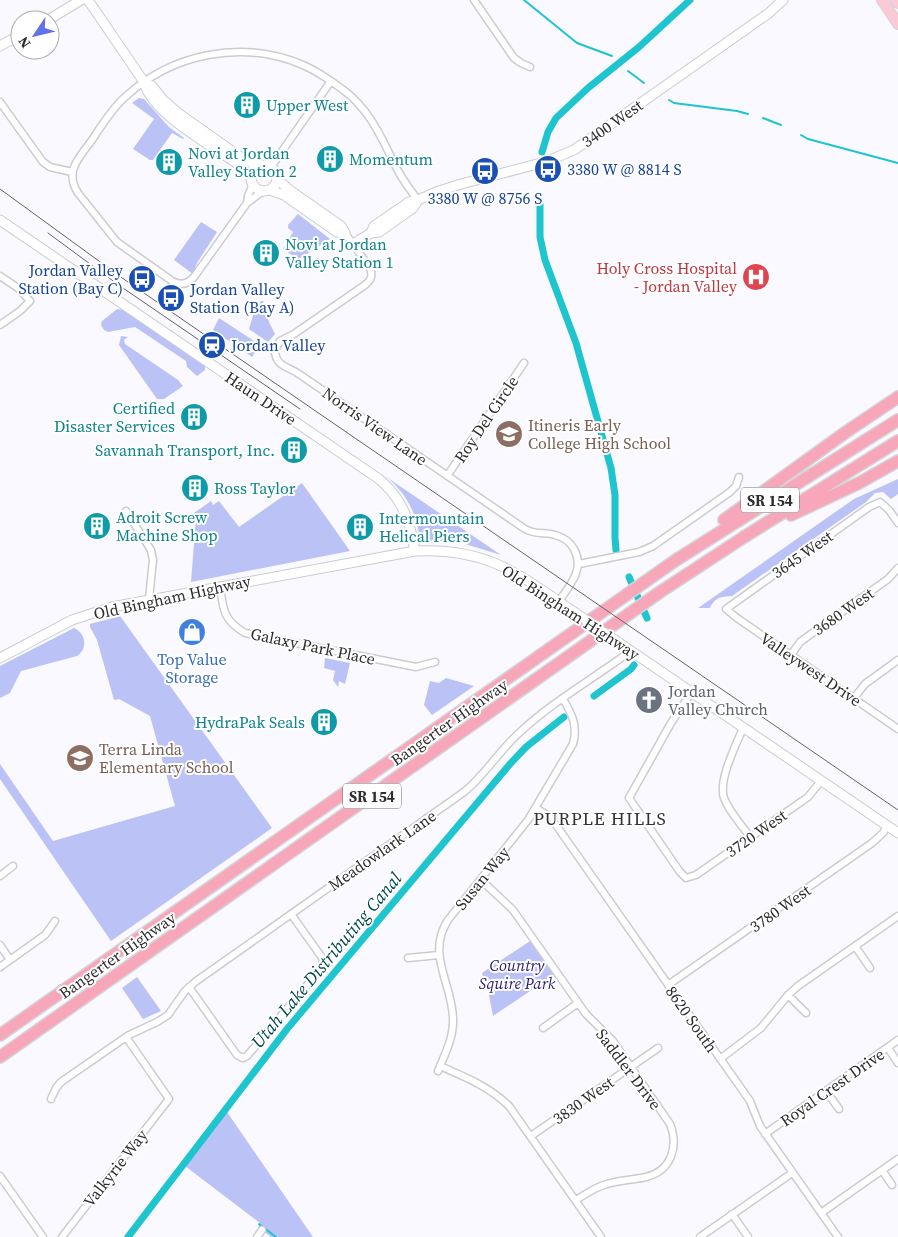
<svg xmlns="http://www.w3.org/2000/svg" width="898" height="1237" viewBox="0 0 898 1237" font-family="'Source Serif 4',serif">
<rect width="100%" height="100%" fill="#f9f9ff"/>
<!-- green -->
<path fill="#bbc2f5" d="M139,98L144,99L169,127L184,138L183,139L172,133L153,160H150L133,149L154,119L132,103Z
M298,214L330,239L301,258H296L283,249L293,232L288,228V225Z
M201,222L217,232L197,263L193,274L174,260Z
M261,301H263L269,322L275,334L268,342L249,329L254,312Z
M117,309L125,310L205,364V370L197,376L187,367L186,361L135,327L108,332L104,330L101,325L102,321Z
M219,318L260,345L252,357L213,330Z
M121,336L128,337L124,340L125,344L178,380L183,386L164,399H157L119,345Z
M385,476L501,555L462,543L422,540C418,534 418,524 415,517C409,500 399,487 385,476Z
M898,479V494L891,499L883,492L875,493L866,502L732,596C721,597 715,597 710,608H698L854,499Z
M302,483L350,551L191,582L196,518L194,517V513L211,501L213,505L219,501L239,527Z
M120,616L272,828L111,941L0,779V764L53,841L175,806L150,716L119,699L114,700L97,640L90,627V624Z
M74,628C86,633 88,649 77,656L21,671L10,693L0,698V666Z
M325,658L350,663L345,684L339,681L338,687L333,680L335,671L324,668Z
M446,678L474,686L432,715L424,705L430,681L439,683Z
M530,941L554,975L493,1016L489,995L482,973Z
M137,977L161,1011L143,1019L122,988Z
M227,1112L313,1237H271L258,1227L260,1223L185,1166Z"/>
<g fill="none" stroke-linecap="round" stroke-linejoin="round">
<!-- stream -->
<path stroke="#1ec4ce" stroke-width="2" d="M524,0L577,43L612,56
M628,71L644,83
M669,100L674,103L737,111L748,114
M763,118L781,125
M801,135L808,139L898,163
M259,1224L276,1237"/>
<!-- canal -->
<path stroke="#1ec4ce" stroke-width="7" d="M542,152L548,132L556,118L588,88L639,47L690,0
M540,204V237L545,260L576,343L611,468L615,495V538L616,550
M629,577L647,618
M594,696L631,669L634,665
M128,1237L287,1029L510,764L526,747L564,717"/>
<!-- street casing -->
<g stroke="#cbccd1" stroke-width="9">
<path id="street" d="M474,0L514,58L521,63L530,67
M0,102L43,162L50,167L72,172
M271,167L331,81
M263,191L247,203L194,277C188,284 181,286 172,281L117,242L78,193C64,171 79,158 92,140C102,125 111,110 124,98C172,53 243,39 303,65C317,71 330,80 342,89C370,109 382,139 397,169C403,180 410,190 418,200
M247,203L248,196L253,184
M345,233L370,268C373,276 371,280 365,285L294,334L280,341L275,350C275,366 287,366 299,374L525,529C535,535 545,532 555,535C563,537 570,542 574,549C585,569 570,585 559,601
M0,276L18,288L30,301L20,311L0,325
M447,476L524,363
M126,511L151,550L153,560L149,599
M898,523L889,510L880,502L869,507L726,609L737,618L898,729
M579,564L639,552L653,546L730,492L736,486L739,477
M220,586C223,609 223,620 245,633L416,667L435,662
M791,655L800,642L888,579L898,568
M691,693L671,723L629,798L680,872L686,878L696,875L808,797L821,781
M854,698L865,684L898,660
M743,728C736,745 718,780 724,798C729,812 742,825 750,837
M536,808L547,815L556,825L750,1101L760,1126L838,1237
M0,876L13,866
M481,880L513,910L586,1014L613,1041L670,1124C679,1147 671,1171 646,1177C633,1180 620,1180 607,1184C595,1187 586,1194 576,1200
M0,945L10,960
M855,946L870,968
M408,958L439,955
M0,967L45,935L55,921
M668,985L872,843L883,833L887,826
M189,987L237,1055L243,1058L247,1056L319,971L322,966L323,959L291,914
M788,995L806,1013
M543,1028L578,1003
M888,1048L898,1063
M720,1059L761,1028L788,995L798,986L898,916
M440,1066C465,1077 490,1087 509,1106L601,1237
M438,1071C445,1054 454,1037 453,1018C452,983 426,954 448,920L528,820L573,744C578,726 572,714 563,699
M826,1091L839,1109
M51,1099L56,1088L61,1082L129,1035L157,1022L168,1015L185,991L195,982L464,792C485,775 499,751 519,733C552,702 594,678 631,651
M765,1134L898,1040
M531,1136L658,1048
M882,1170L892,1185
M0,1176L43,1237
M821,1213L898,1159
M732,1214L748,1237
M62,1237L169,1099L126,1037
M257,1237L262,1230
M700,1237L792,1173"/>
</g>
<!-- secondary casing -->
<g stroke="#cbccd1" stroke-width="11">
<path id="secondary" d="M88,0L144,82C152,115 215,147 242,167L251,177
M48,20L81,0
M0,46L20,35
M144,82L152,86L163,100L178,113L243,159L260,166
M251 178a13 13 0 1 1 26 0a13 13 0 1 1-26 0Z
M277,178L288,189L341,226L345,233
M270,190L284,195L337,232L345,233
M0,220L379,479C403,499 410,522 415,551
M371,233L374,226L409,202L418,200L436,192L461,184L545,162L574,150L769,13L783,0
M353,244L371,233L379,232L413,208L418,200
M612,638L898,833
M0,658L72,620L112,607L415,551C487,547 518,574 574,612"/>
</g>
<!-- primary casing -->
<g stroke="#d5d5d6" stroke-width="12">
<path id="primary" d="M882,0L898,24
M896,0L898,3"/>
</g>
<!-- highway casing -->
<g stroke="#d5d5d6" stroke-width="14">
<path id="highway" d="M791,515L859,483L898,461
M724,520L846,432L898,397
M0,1035L676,560L898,420
M0,1057L660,592L744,537L898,441"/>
</g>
<!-- street -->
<use href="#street" stroke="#fff" stroke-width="6"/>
<!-- secondary -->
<use href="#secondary" stroke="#fff" stroke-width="9"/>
<!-- primary -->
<use href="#primary" stroke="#fbcad6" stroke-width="10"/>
<!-- highway -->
<use href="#highway" stroke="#f8a6ba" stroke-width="11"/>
<!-- tram -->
<path stroke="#656568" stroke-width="1" d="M0,189L125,280L333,423L898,810
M48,233L120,286L300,409"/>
<!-- secondary-bridge casing -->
<g stroke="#cbccd1" stroke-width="11" stroke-linecap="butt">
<path id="secondary-bridge" d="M574,612L612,638"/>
</g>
<!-- secondary-bridge -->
<use href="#secondary-bridge" stroke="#fff" stroke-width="9"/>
</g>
<!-- icons -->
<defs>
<g id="building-disc" transform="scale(1.4375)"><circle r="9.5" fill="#0f9aa8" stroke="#fff"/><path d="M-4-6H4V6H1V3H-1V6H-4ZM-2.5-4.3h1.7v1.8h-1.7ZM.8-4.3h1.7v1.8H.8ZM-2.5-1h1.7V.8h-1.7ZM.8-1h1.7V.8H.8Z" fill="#fff"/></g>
<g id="bus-disc" transform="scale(1.4375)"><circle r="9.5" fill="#1a4fb4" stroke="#fff"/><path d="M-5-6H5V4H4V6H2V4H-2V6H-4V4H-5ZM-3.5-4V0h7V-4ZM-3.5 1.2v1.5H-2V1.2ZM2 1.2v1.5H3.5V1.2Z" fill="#fff"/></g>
<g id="hospital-disc" transform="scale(1.4375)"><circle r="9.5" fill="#e0444e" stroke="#fff"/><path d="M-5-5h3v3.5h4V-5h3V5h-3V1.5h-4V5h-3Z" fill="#fff"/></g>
<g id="station-disc" transform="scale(1.4375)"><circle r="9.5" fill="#1a4fb4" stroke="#fff"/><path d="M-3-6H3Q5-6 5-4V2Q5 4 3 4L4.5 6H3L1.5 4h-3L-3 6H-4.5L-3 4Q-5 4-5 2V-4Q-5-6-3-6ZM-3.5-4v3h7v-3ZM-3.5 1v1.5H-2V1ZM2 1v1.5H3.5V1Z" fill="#fff"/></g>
<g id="school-disc" transform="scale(1.4375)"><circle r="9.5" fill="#8d6e63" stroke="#fff"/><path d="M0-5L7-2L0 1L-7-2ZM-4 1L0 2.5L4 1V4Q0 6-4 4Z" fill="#fff"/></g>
<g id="shop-disc" transform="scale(1.4375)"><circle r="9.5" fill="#3f7fe0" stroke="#fff"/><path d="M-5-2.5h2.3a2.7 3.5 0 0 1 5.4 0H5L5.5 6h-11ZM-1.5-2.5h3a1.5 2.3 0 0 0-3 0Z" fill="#fff"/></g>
<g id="church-disc" transform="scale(1.4375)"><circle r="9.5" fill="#6b7280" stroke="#fff"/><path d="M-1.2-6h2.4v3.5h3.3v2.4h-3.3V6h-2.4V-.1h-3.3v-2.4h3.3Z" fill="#fff"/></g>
</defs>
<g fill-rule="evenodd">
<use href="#building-disc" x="247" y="105"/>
<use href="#building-disc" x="330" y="159"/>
<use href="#building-disc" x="169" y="162"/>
<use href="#bus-disc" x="548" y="169"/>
<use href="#bus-disc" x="485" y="171"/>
<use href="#building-disc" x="266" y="253"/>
<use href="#hospital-disc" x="756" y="277"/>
<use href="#bus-disc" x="142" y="279"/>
<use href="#bus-disc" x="171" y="298"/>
<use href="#station-disc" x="212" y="345"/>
<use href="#building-disc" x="194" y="417"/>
<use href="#school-disc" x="509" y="434"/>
<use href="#building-disc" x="294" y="450"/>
<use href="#building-disc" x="195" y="488"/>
<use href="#building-disc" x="97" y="526"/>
<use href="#building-disc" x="360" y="527"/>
<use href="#shop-disc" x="192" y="632"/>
<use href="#church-disc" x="649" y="700"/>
<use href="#building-disc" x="324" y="722"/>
<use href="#school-disc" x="80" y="758"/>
</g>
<g text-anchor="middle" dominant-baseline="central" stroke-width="4" stroke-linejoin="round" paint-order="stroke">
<!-- shield labels -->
<g fill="#fff" stroke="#6d6d6e" stroke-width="1">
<rect x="741" y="487.5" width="58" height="25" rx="4"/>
<rect x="343" y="783.5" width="58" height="25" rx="4"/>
</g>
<g font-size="15" font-weight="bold" fill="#2e2e30">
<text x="770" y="500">SR 154</text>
<text x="372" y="796">SR 154</text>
</g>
<!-- culture labels -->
<g font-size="16" fill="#0d838f" stroke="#fff" text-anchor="start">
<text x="266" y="105">Upper West</text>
<text x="188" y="153">Novi at Jordan<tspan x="188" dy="18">Valley Station 2</tspan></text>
<text x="349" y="159">Momentum</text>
<text x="285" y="244">Novi at Jordan<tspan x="285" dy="18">Valley Station 1</tspan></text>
<text x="175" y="408" text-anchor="end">Certified<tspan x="175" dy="18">Disaster Services</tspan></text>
<text x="275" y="450" text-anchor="end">Savannah Transport, Inc.</text>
<text x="214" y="488">Ross Taylor</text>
<text x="116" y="517">Adroit Screw<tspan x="116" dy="18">Machine Shop</tspan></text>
<text x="379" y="518">Intermountain<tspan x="379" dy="18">Helical Piers</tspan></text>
<text x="305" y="722" text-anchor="end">HydraPak Seals</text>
</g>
<!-- street labels -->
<g font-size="16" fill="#2e2e30" stroke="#fff">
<text transform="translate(612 123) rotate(-35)">3400 West</text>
<text transform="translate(261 398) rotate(34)">Haun Drive</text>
<text transform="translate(486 419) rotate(-56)">Roy Del Circle</text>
<text transform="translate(375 426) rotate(35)">Norris View Lane</text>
<text transform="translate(802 554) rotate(-35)">3645 West</text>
<text transform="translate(172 597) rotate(-12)">Old Bingham Highway</text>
<text transform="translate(843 611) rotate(-35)">3680 West</text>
<text transform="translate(571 612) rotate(33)">Old Bingham Highway</text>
<text transform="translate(313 646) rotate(12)">Galaxy Park Place</text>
<text transform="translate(811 669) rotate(34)">Valleywest Drive</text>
<text transform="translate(449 722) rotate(-35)">Bangerter Highway</text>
<text transform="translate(756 833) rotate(-35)">3720 West</text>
<text transform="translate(382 850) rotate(-35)">Meadowlark Lane</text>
<text transform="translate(482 878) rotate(-51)">Susan Way</text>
<text transform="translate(780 908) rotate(-35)">3780 West</text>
<text transform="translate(117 955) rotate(-35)">Bangerter Highway</text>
<text transform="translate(692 1019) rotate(55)">8620 South</text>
<text transform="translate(629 1069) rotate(53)">Saddler Drive</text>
<text transform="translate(832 1087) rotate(-35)">Royal Crest Drive</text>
<text transform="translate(583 1100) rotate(-35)">3830 West</text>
<text transform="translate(115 1168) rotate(-52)">Valkyrie Way</text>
</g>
<!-- transit labels -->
<g font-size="16" fill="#164399" stroke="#fff" text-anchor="start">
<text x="567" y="169">3380 W @ 8814 S</text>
<text x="485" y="198" text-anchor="middle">3380 W @ 8756 S</text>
<text x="123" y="270" text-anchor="end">Jordan Valley<tspan x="123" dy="18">Station (Bay C)</tspan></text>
<text x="190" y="289">Jordan Valley<tspan x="190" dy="18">Station (Bay A)</tspan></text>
<text x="231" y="345">Jordan Valley</text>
</g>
<!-- health labels -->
<g font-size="16" fill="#be3a42" stroke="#fff" text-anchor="end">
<text x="737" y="268">Holy Cross Hospital<tspan x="737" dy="18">- Jordan Valley</tspan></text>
</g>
<!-- education labels -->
<g font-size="16" fill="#785e54" stroke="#fff" text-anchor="start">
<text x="528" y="425">Itineris Early<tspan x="528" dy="18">College High School</tspan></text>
<text x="99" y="749">Terra Linda<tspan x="99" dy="18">Elementary School</tspan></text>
</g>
<!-- shop labels -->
<g font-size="16" fill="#366cbe" stroke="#fff">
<text x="192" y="659">Top Value<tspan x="192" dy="18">Storage</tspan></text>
</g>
<!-- worship labels -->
<g font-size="16" fill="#5b616d" stroke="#fff" text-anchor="start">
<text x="668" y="691">Jordan<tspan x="668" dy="18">Valley Church</tspan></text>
</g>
<!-- park labels -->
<g font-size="16" font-style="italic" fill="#26197a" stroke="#fff">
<text x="517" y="965">Country<tspan x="517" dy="18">Squire Park</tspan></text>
</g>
<!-- neighbourhood labels -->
<g font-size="18" letter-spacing="1" fill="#313235" stroke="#fff">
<text x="600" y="818">PURPLE HILLS</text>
</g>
<!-- water labels -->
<g font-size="18" font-style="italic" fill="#01474b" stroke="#fff">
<text transform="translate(326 960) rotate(-50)">Utah Lake Distributing Canal</text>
</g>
</g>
<!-- north arrow -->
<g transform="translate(35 35) rotate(235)"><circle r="24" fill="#ffffff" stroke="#ababac"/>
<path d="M0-4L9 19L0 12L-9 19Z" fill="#6171e9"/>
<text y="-8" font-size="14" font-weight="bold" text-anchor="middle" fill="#2e2e30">N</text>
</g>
</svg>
